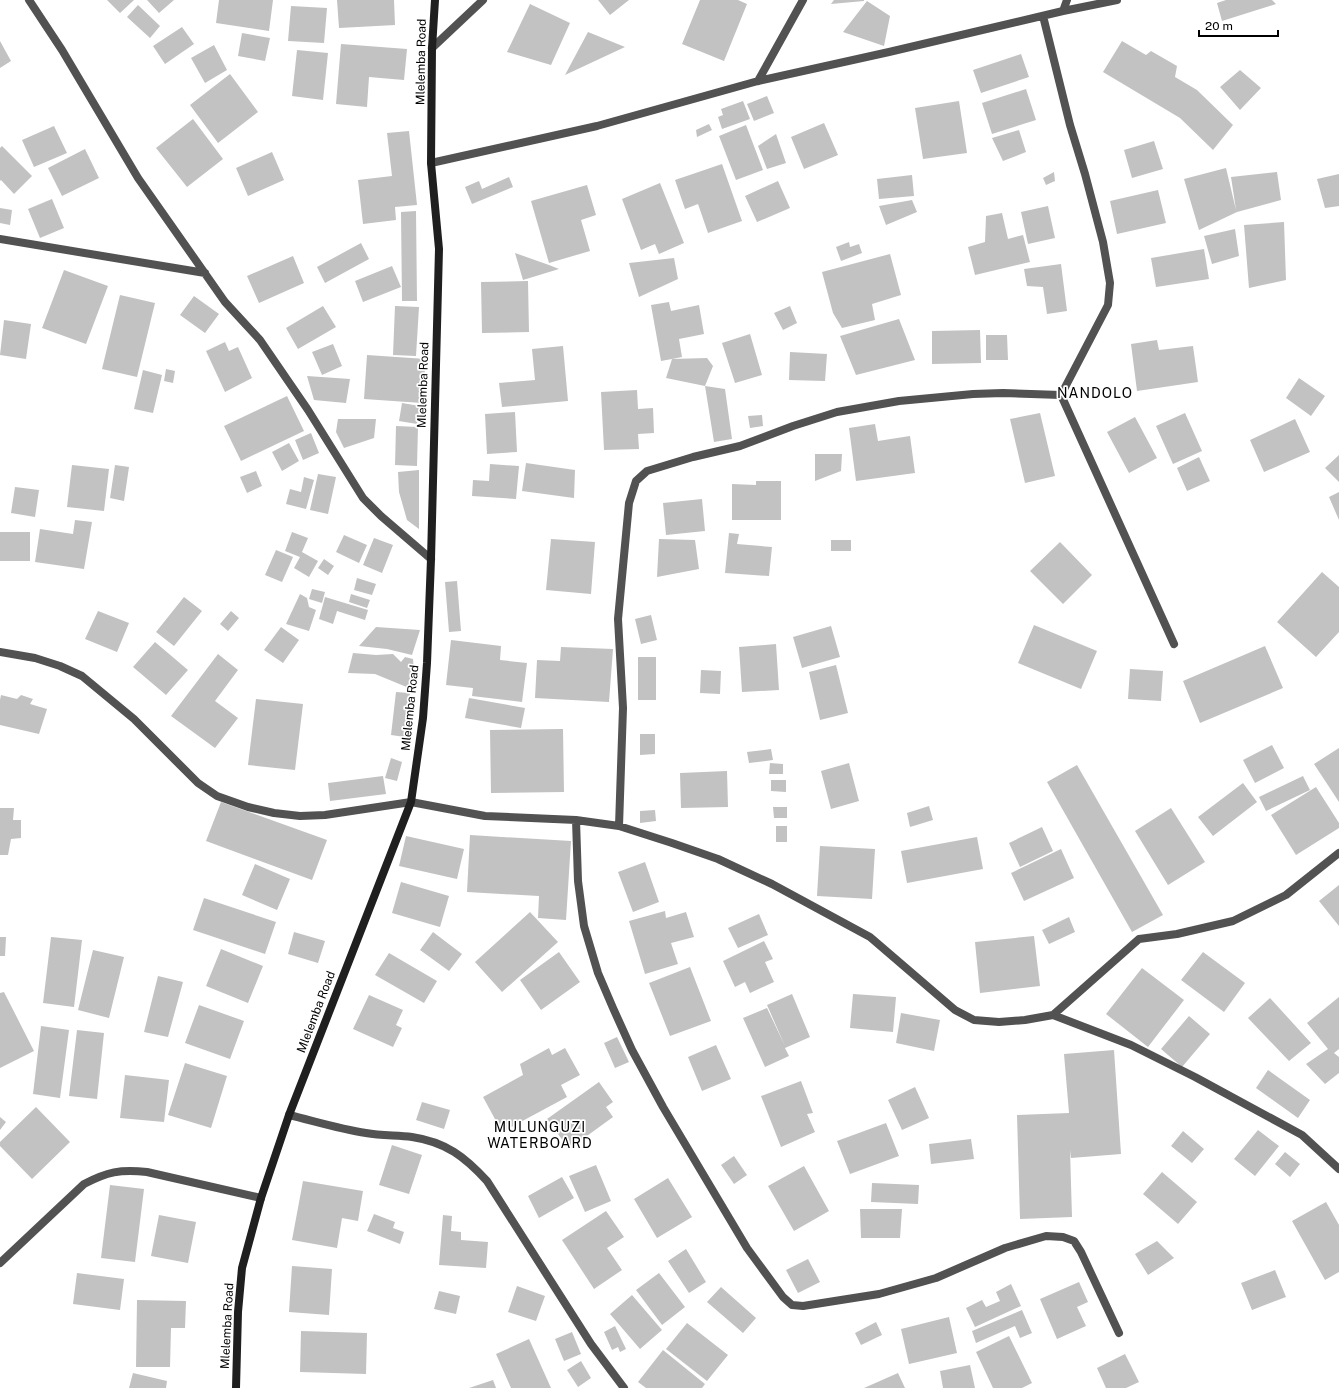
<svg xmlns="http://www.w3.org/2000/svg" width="1339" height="1388" viewBox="0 0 1339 1388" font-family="'Public Sans',sans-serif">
<rect width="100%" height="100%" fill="#fff"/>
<!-- building -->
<path fill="#c2c2c2" d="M107,0H134L120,13Z
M147,0H174L159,13Z
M219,0H273L269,31L216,23Z
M337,0H394L395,25L339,28Z
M598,0H629L610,15Z
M700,0H738L747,4L724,61L682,44Z
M834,0H864V1L831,4Z
M1226,0H1272L1276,4L1222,21L1217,3Z
M867,1L890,16L884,46L843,32Z
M530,4L570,23L551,65L507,52Z
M138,5L160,26L150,38L127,17Z
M291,6L327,8L324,43L288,41Z
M182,27L194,44L165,64L153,46Z
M588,32L625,47L565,75Z
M242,33L270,38L265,61L238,56Z
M0,41L11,61L0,68Z
M1122,41L1146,55L1151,51L1177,66L1175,77L1197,90L1233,125L1213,150L1180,118L1103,72Z
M341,44L407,49L404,80L369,77L367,107L336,104Z
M214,45L227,70L205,83L191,58Z
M297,50L328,53L323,100L292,96Z
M1021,54L1029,77L981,93L973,70Z
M1240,70L1261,88L1240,110L1220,87Z
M230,74L258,112L218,143L190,105Z
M1026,89L1036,120L992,134L982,103Z
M767,96L774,113L754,121L747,104Z
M743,101L750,119L722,129L718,117L723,115L721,109Z
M959,101L967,153L923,159L915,108Z
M193,119L223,159L187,187L156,148Z
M824,123L838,155L804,169L791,137Z
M709,124L712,130L697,137L696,130Z
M746,125L763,170L736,180L719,136Z
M54,126L67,153L34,167L22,140Z
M1019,130L1026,152L1003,161L992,138Z
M409,131L417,205L395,207L396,220L363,224L358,180L392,176L387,133Z
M776,134L786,163L767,169L758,146Z
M1154,141L1163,169L1132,178L1124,150Z
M2,146L32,176L14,194L1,180L0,181V148Z
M85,149L99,178L62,196L48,168Z
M272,152L284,180L248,196L236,168Z
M722,164L742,221L708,233L698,204L685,209L675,180Z
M1226,168L1236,210L1231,177L1277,172L1281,200L1237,212L1199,230L1184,179Z
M1054,172L1055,181L1046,185L1043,178Z
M1339,174V206L1325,208L1317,179Z
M912,175L914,196L879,199L877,179Z
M509,177L513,187L472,204L465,187L479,181L482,189Z
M778,181L790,208L757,222L745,196Z
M660,183L684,243L659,254L655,244L641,250L622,199Z
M587,185L596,215L581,220L590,251L549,263L531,201Z
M1158,190L1166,223L1117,234L1110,201Z
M52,199L64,228L40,238L28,209Z
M912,200L917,212L886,225L879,206Z
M1048,206L1055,238L1028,244L1021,212Z
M0,208L12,210L10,225L0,223Z
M416,211L417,301H402L401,212Z
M1002,213L1008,239L1023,235L1030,262L975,275L968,247L985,242L986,216Z
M1284,222L1286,280L1249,288L1244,225Z
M1235,229L1239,256L1212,264L1204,236Z
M849,242L850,247L859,244L862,253L841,261L836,247Z
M361,243L369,259L325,283L317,267Z
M1204,249L1209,279L1156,287L1151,258Z
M515,253L549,265L559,269L523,280Z
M890,254L901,295L872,304L875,320L842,328L833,313L822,272Z
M293,256L304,283L259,303L247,276Z
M674,258L678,279L639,297L629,263Z
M1061,264L1067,311L1047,314L1043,287L1027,286L1024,269Z
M392,266L401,287L363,302L355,281Z
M64,270L108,286L86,344L42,328Z
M528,281L529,332L482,333L481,282Z
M120,295L155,303L137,377L102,369Z
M194,296L219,314L205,333L180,315Z
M669,302L671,311L699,305L704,334L679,339L682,357L672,359L707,358L713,366L705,386L725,389L732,439L714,442L705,386L666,378L672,359L661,361L651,305Z
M323,306L336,327L298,349L286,328Z
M395,306L419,307L416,356L393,355Z
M790,306L797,323L783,330L774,313Z
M899,319L915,360L856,375L840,336Z
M4,320L31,324L26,359L0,355Z
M980,330L981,363L932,364V331Z
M750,334L762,375L735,383L722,343Z
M986,335H1007L1008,360H986Z
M1157,340L1159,350L1193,346L1198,382L1137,391L1131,344Z
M225,342L229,351L238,347L252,378L225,392L206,351Z
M333,344L342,366L322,375L312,352Z
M563,346L568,401L502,407L499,383L535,380L532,349Z
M790,352L827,354L825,381L789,380Z
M367,355L426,359L422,403L364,399Z
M166,369L175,371L173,383L164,381Z
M143,370L162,375L153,413L134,409Z
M307,376L350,379L346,403L314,400Z
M1299,378L1325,396L1311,416L1286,398Z
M637,390L638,409L653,408L654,433L638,434L639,449L604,450L601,392Z
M287,396L304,431L241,461L224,426Z
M402,403L420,406L417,424L399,421Z
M515,412L517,452L487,454L485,414Z
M1040,413L1055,476L1025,483L1010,419Z
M1185,413L1202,451L1173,464L1156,426Z
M762,415L763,426L750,428L748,416Z
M1135,417L1157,458L1129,473L1107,432Z
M338,419H376L374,438L344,448L336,432Z
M1295,419L1310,452L1264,472L1250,440Z
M875,424L878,441L910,436L915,473L856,481L849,428Z
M396,426L418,427L417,466L395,465Z
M311,433L319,453L303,460L295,440Z
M289,443L299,461L282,471L272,452Z
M815,454H842L841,471L815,481Z
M1339,455V482L1325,468Z
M1199,457L1210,481L1187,491L1177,468Z
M526,463L575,470L574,498L522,491Z
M490,464L519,466L516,499L472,496L473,480L489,481Z
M72,465L109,469L104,511L67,507Z
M115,465L129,467L124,501L110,498Z
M419,470V529L407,520L399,492L398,472Z
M256,471L262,486L247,493L240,477Z
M318,474L336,477L328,514L310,510Z
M304,477L314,480L306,509L286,504L290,489L301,492Z
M756,481H781V520H732V484L756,485Z
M15,487L39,490L35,517L11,513Z
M1339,492V520L1329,497Z
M702,499L705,531L666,535L663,503Z
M75,520L92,522L84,569L35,562L40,529L73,534Z
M0,532H30V561H0Z
M292,532L308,538L302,552L318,561L309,577L294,568L300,557L285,551Z
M729,533L739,534L737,544L772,547L769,576L725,573Z
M344,535L367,545L359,563L336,552Z
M374,538L393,545L382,573L363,565Z
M551,539L595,542L591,594L546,590Z
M659,539L695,540L699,569L657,577Z
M831,540H851V551H831Z
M1060,542L1092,575L1063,604L1030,571Z
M276,550L293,557L282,582L265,575Z
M324,559L334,566L328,575L318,568Z
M1322,572L1339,587V632L1316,657L1277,622Z
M357,578L376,584L372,595L354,590Z
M457,581L461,631L449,632L445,582Z
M312,589L325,592L322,603L309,599Z
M300,594L307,598L309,607L316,610L309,631L286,624Z
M351,594L370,600L367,608L349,602Z
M184,597L202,611L174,646L156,632Z
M325,597L368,610L365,620L337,611L333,624L319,619Z
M98,611L129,623L117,652L85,639Z
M231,611L239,618L228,631L220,624Z
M651,615L657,640L641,644L635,619Z
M1034,625L1097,651L1081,689L1018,663Z
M831,626L840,657L802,668L793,637Z
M281,627L299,640L283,663L264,650Z
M376,627L420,630L412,655L387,649L359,646Z
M451,640L501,646L500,660L527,663L522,702L472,696L473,688L446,685Z
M155,642L188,670L166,695L133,667Z
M776,644L779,690L742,692L739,647Z
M1265,646L1283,688L1200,723L1183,681Z
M561,647L613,649L609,702L535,698L537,660L560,661Z
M353,653L376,655L393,654L401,662L405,657L413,659L414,673L409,688L375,674L348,673Z
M218,654L238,670L215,701L238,718L215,748L171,716Z
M638,657H656V700H638Z
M836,665L848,713L820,720L809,672Z
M1130,669L1163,671L1161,701L1128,699Z
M701,670L721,671L720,694L700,693Z
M396,692L410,693L405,737L391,735Z
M1,695L17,699L21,695L33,699L30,704L47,709L39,734L0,725V700Z
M469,698L525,708L521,728L465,718Z
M256,699L303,704L295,770L248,765Z
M563,729L564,792L491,793L490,730Z
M640,734H655V754L640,755Z
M1272,745L1284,768L1255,783L1243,760Z
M1339,748V802L1314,764Z
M771,749L773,760L749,763L747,752Z
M391,758L402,762L397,781L385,778Z
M770,763L783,764V774H769Z
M849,763L859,801L831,809L821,771Z
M1077,765L1163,915L1132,932L1047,782Z
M727,771L728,807L681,808L680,773Z
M383,776L386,794L330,801L328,783Z
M1303,776L1310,790L1266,811L1259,797Z
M771,780H786V792L771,791Z
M1243,783L1257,802L1213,836L1198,817Z
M1316,787L1339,823V828L1296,855L1271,815Z
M221,802L327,840L312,880L206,841Z
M929,806L933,820L910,827L907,813Z
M773,807H787V818H774Z
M0,808H14L13,820H21V838L11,839L8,855H0Z
M1171,808L1205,862L1168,885L1135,831Z
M655,810L656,821L640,823V811Z
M776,826H787V842H776Z
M1042,827L1053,851L1020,867L1009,843Z
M470,835L571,841L566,920L538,918L539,896L467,892Z
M406,836L464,849L457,879L399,866Z
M977,837L983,869L907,883L901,851Z
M820,846L875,849L872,899L817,896Z
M1061,849L1074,878L1024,901L1011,873Z
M645,862L659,902L633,912L618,872Z
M255,864L290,879L277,910L242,895Z
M401,882L449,896L440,927L392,913Z
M1339,885V926L1319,901Z
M204,898L276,922L265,954L193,930Z
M665,911L666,918L686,912L694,937L671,943L678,964L645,974L629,921Z
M530,912L558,942L502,992L475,962Z
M759,914L768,935L738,948L728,928Z
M1069,917L1075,932L1049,944L1042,930Z
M294,932L325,941L318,963L288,954Z
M433,932L462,954L449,971L420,950Z
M1034,936L1040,986L980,993L975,942Z
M0,937H6L5,956H0Z
M51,937L82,940L74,1007L43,1003Z
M764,941L773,959L765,962L774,982L750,993L745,982L735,987L723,961Z
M221,949L263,966L248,1003L206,986Z
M93,950L124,957L109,1018L78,1010Z
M559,952L580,982L541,1010L520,980Z
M1203,952L1245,983L1224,1012L1181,980Z
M389,953L437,981L424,1003L375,975Z
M690,967L711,1021L670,1036L649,983Z
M1142,968L1184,1000L1148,1047L1106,1014Z
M158,976L183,982L168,1037L144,1032Z
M4,992L34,1051L0,1068V993Z
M792,994L810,1037L785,1048L789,1056L765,1067L743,1018L767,1008L785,1046L767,1005Z
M853,994L896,997L893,1032L850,1028Z
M369,995L403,1010L396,1025L402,1028L393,1047L353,1029Z
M1339,997V1049L1334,1053L1339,1057V1073L1325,1084L1306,1064L1328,1049L1307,1023Z
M1270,998L1311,1043L1289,1061L1248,1018Z
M199,1005L244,1021L230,1059L185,1043Z
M901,1013L940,1020L934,1051L896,1043Z
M1189,1016L1210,1034L1182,1067L1161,1049Z
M41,1026L69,1030L60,1098L33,1094Z
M77,1030L104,1033L97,1099L69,1096Z
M617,1037L629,1062L615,1068L604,1043Z
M716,1045L731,1079L702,1091L688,1057Z
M549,1048L552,1055L565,1048L580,1075L561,1085L567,1097L502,1132L483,1097L523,1075L520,1064Z
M1114,1050L1121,1154L1071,1158L1070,1150L1072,1217L1020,1219L1017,1115L1069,1113L1064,1054Z
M185,1063L227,1076L211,1128L168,1115Z
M1268,1070L1310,1100L1298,1118L1256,1088Z
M125,1075L169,1080L164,1122L120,1118Z
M801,1081L813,1113L807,1114L815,1132L781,1147L761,1096Z
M599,1082L613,1102L606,1107L613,1117L569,1149L547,1119Z
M915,1087L929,1118L902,1130L888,1100Z
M422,1102L450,1110L444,1129L416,1120Z
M36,1107L70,1142L32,1179L0,1146V1142Z
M0,1117L6,1122L0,1130Z
M886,1123L899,1156L850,1174L837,1141Z
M1258,1130L1279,1146L1255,1176L1234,1159Z
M1183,1131L1204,1149L1192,1163L1171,1146Z
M971,1139L974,1159L931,1164L929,1144Z
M392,1145L422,1155L409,1194L379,1185Z
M1285,1152L1300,1164L1290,1177L1275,1164Z
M734,1156L747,1175L734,1184L721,1165Z
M596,1165L611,1201L585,1212L569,1176Z
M804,1166L829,1211L794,1231L768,1186Z
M1162,1172L1197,1202L1178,1224L1143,1194Z
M562,1177L574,1198L539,1218L528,1196Z
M668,1178L692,1217L657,1238L634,1199Z
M303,1181L363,1191L358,1221L342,1218L337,1248L292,1240Z
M872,1183L919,1185L918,1204L871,1202Z
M110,1185L144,1189L135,1262L101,1258Z
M1326,1202L1339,1225V1272L1325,1280L1292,1221Z
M860,1209H902L900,1238H861Z
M606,1211L624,1237L607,1248L622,1270L594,1289L562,1240Z
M374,1214L395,1222L393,1228L404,1232L400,1244L367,1231Z
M159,1215L196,1222L188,1263L151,1256Z
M443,1215L452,1216L451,1231L461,1232V1240L488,1242L486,1268L439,1265Z
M1157,1241L1174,1258L1148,1275L1135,1254Z
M686,1249L706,1282L689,1293L668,1261Z
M808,1259L820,1282L798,1293L786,1270Z
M292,1266L332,1269L329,1315L289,1312Z
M1275,1270L1286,1297L1252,1310L1241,1283Z
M77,1273L124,1279L120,1310L73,1304Z
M659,1273L685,1307L662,1325L636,1290Z
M1079,1282L1088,1302L1077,1307L1086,1326L1057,1339L1040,1299Z
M1011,1284L1021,1306L975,1327L966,1308L982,1300L986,1307L1000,1301L996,1292Z
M517,1286L545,1296L536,1321L508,1312Z
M721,1287L756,1318L743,1333L707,1302Z
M439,1291L460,1296L456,1314L434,1309Z
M632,1295L662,1330L640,1349L610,1314Z
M137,1300L186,1301L185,1328H171L170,1367H136Z
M1022,1310L1032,1333L1020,1338L1015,1326L976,1343L972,1331Z
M949,1317L957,1353L909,1364L901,1329Z
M876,1322L882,1335L861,1345L855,1333Z
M687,1323L728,1355L707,1381L666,1349Z
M615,1326L626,1349L620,1352L618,1347L612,1350L604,1332Z
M301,1331L367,1333L366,1374L300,1372Z
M572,1332L581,1354L564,1361L555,1339Z
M1009,1336L1032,1383L1022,1388H993L976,1352Z
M529,1339L551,1388H511L496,1354Z
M663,1350L705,1384L702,1388H646L638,1382Z
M1125,1354L1139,1382L1126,1388H1106L1097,1368Z
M581,1361L591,1378L578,1387L567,1370Z
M970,1365L975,1388H943L940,1371Z
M133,1373L167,1381L166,1388H129Z
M898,1373L905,1388H864Z
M493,1380L496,1388H469Z"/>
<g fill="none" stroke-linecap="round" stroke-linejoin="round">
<!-- street -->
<path stroke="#525252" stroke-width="8" d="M29,0L62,50L138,178L225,302L260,340L308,410L363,498L381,516L431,559
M1063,11L1067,0
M1043,16L1070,125L1085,174L1103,242L1110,283L1108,305L1061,395L1174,644
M432,48L483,0
M758,81L803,0
M431,163L597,126L758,81L889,52L1063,11L1117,0
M0,239L205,273
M0,652L35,658L60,666L82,676L134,719L198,783L217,796L248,807L274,813L300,816L325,815L411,802L485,816L576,820L619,826L672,843L718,859L772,884L870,937L955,1010L974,1020L999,1022L1025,1020L1053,1015L1131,1045L1195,1077L1302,1135L1339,1169
M576,820L578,881L584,926L598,973L613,1008L632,1050L663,1107L747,1248L783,1297L792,1305L803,1306L879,1294L936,1278L1005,1248L1046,1236L1063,1237L1074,1241L1081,1252L1119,1333
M619,826L623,708L618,619L629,503L636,481L647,471L693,457L740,446L793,426L837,412L899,401L973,394L1003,393L1061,395
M1053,1015L1139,939L1177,934L1233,921L1286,895L1339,853
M289,1115C314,1121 340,1129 366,1133C382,1136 397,1135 412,1137C446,1142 465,1157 487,1181L591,1344L624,1388
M0,1263L84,1184C107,1172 120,1169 147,1172L261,1198"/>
<!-- secondary -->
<path stroke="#1f1f1f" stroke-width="8" d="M236,1388L238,1312L242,1268L261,1198L289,1115L411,802L423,718L427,663L431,559L439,249L431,163L432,48L435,0"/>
</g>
<g text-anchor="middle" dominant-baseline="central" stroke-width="3.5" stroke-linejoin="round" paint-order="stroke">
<!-- street labels -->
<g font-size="12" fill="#000" stroke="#fff">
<text transform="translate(421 62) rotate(-89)">Mlelemba Road</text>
<text transform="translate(423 385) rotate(-88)">Mlelemba Road</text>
<text transform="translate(410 708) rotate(-84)">Mlelemba Road</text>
<text transform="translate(316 1012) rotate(-69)">Mlelemba Road</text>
<text transform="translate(227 1326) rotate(-87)">Mlelemba Road</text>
</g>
<!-- quarter labels -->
<g font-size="14" letter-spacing="1" fill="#000" stroke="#fff">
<text x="1095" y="393">NANDOLO</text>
<text x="540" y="1127">MULUNGUZI<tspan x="540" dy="16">WATERBOARD</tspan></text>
</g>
</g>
<!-- scale -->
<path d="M1199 30v6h79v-6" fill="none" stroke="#000000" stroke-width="2"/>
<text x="1205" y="30" font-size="12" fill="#000000" stroke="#ffffff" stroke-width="3" paint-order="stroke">20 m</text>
</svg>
